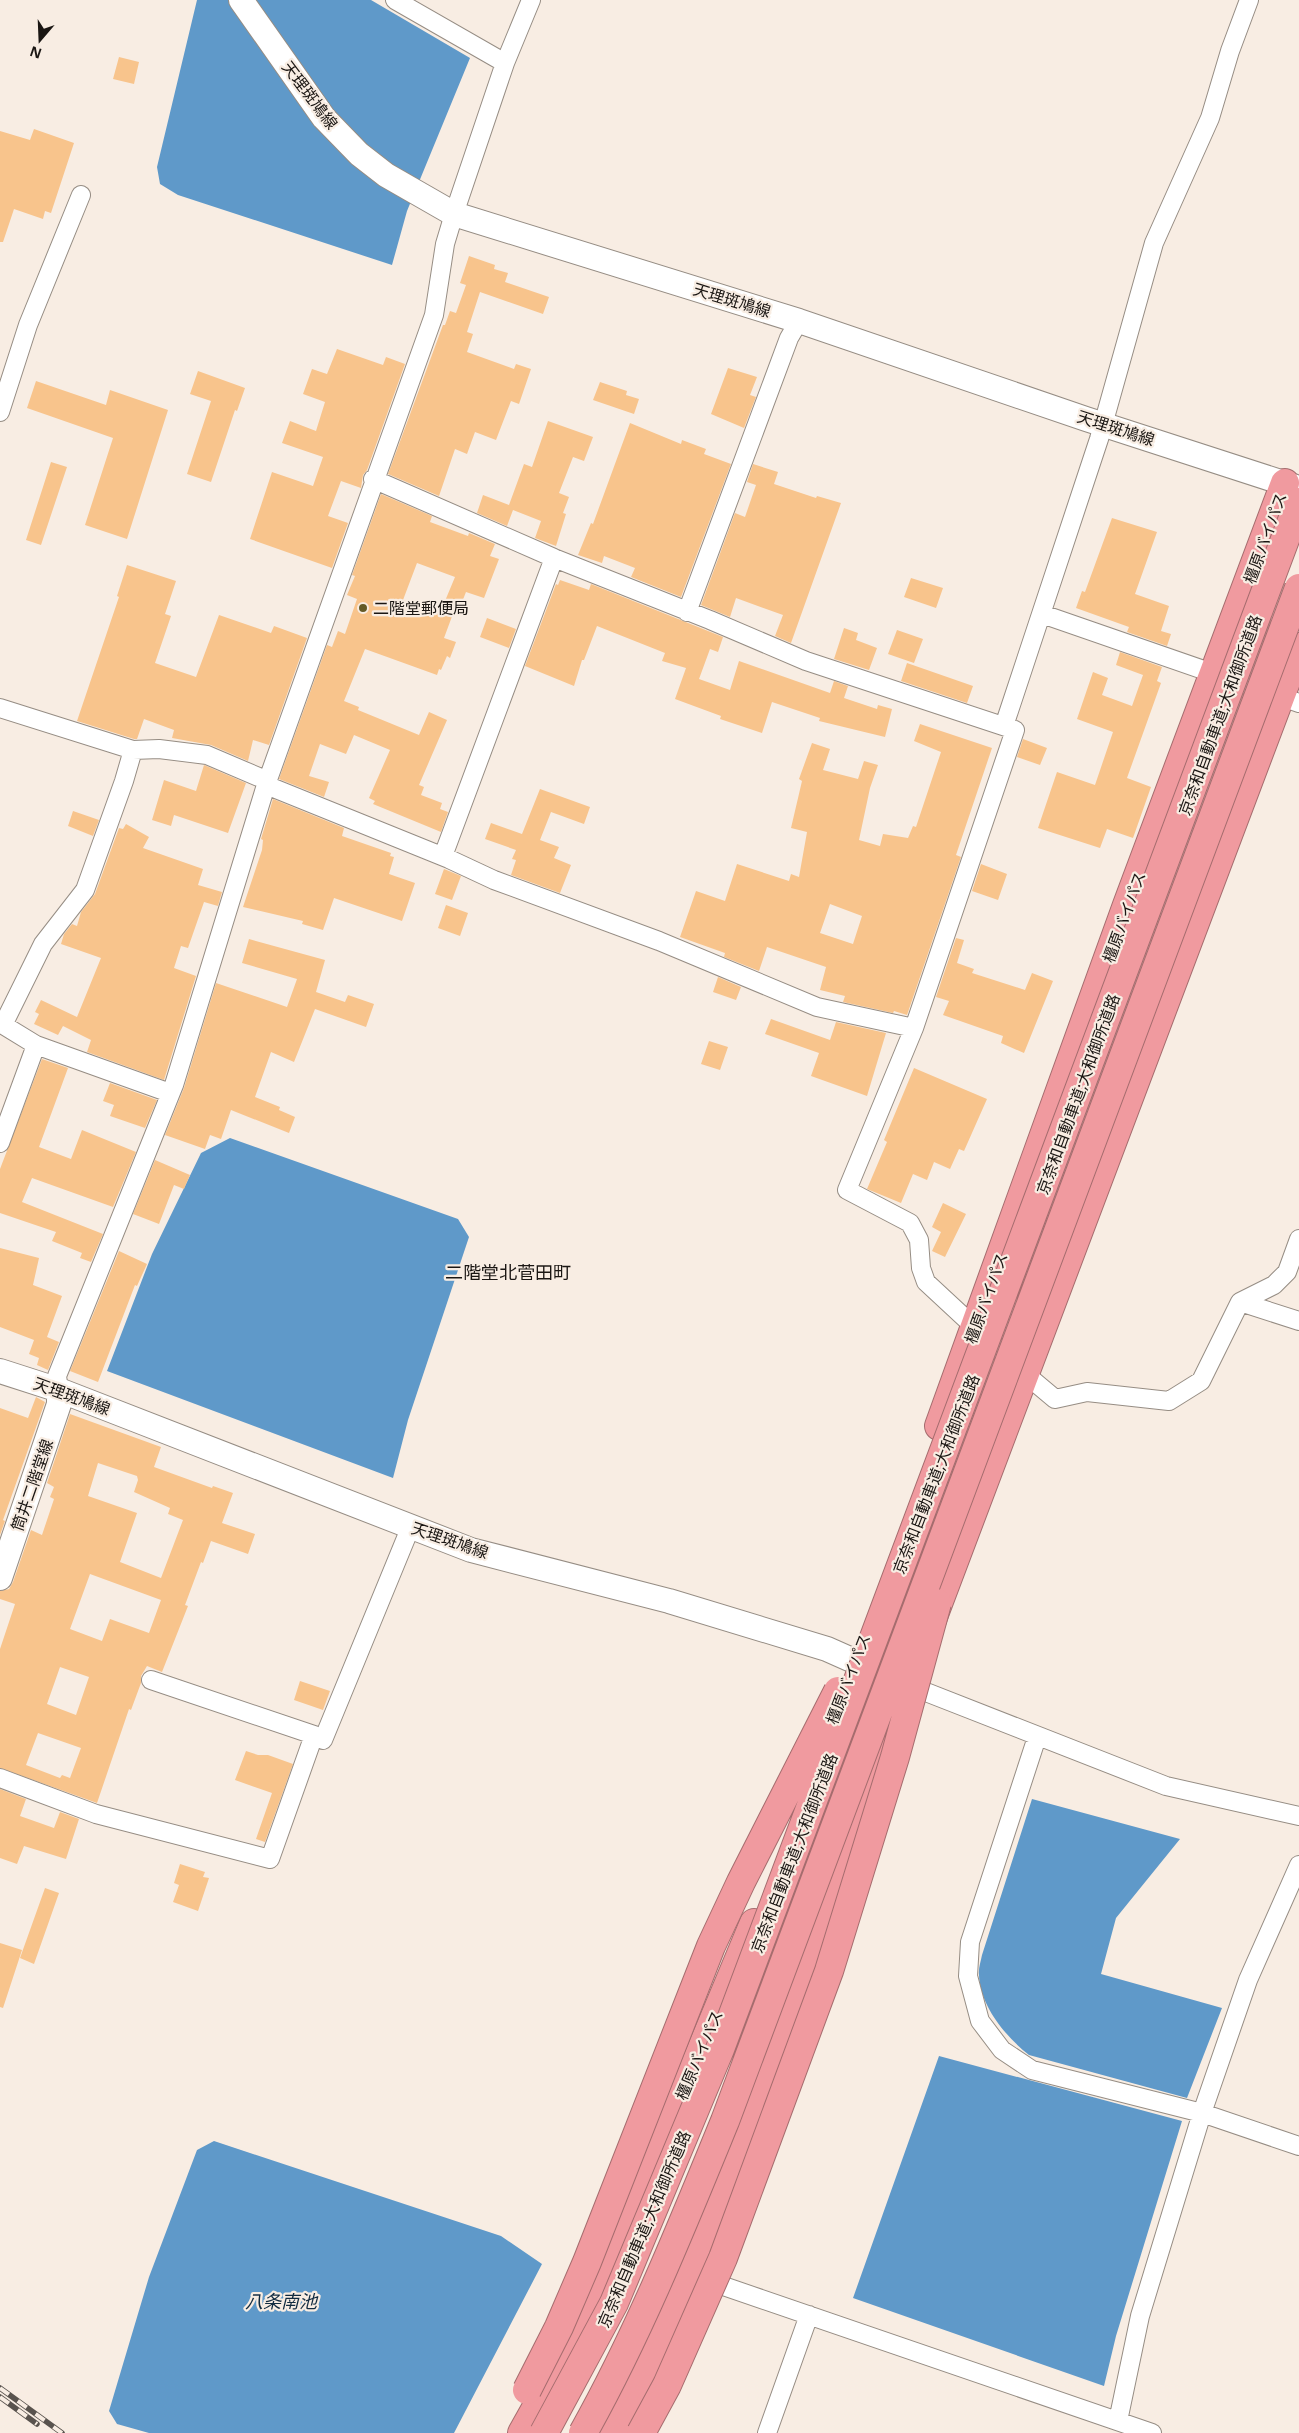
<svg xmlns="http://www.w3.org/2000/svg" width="1299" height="2433" viewBox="0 0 1299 2433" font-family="'Open Sans','Noto Sans JP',sans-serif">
<rect width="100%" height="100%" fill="#f8ede3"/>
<!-- water -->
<path fill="#5f99c9" d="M197,0H371L470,58L407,211L392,265L178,195L160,184L157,167Z
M230,1138L458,1219L469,1237L408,1420L393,1478L107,1371L152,1254L201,1153Z
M1032,1799L1180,1839L1116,1918L1101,1974L1222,2008L1187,2098L1029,2055C1006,2037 980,2006 979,1975C978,1969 981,1961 982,1955Z
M939,2056L1182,2121L1116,2336L1104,2386L853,2298Z
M214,2141L501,2236L542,2264L454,2433H149L117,2424L109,2411L149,2277L197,2150Z"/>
<!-- building -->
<path fill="#f8c48c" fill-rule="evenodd" d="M119,57L139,62L134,84L113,79Z
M34,129L74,143L51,213L45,211L43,219L14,209L3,242H0V131L30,140Z
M469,256L495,265L494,269L508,273L505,282L549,297L543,314L480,292L467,332L473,334L467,352L514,369L516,364L531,369L519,404L511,401L496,440L475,432L467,454L455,449L439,496L388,474L443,325H445L450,311L456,313L466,285L460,283Z
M337,349L383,365L386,357L405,364L367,470L363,475L361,488L341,481L328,516L348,523L332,568L250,539L272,472L313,486L323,457L282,443L290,421L316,431L325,402L303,394L312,369L327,374Z
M728,368L757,377L750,395L756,397L744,428L711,414Z
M198,371L245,388L237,411L235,410L211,482L187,474L211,401L190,394Z
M36,381L106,405L110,390L168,410L127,539L85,525L113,438L27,408Z
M600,382L627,391L626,395L639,399L634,414L593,400Z
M548,421L593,437L584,461L573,457L559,493L569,497L563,513L566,514L556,546L535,538L541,521L513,510L507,526L477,513L483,495L509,505L524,464L532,467Z
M630,423L681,444L682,440L706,449L704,454L731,464L681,597L631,577L635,568L604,556L602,563L578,555L591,523L593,524Z
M51,462L67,467L41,545L26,540Z
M753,464L778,472L774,484L816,498L817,496L841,503L791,643L775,636L783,615L736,598L730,617L701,605L735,513L745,517L756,485L747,482Z
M381,494L432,516L430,522L468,536L469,533L495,544L490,556L499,559L484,598L466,592L460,607L445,601L455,577L417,563L403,600L437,613L440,606L454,611L444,638L456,642L450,658L447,656L441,670L439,669L437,675L365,649L344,701L359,707L358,710L419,735L429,712L447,720L419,785L424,787L421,795L442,803L440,809L448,812L441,832L373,804L375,801L369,798L390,750L354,735L346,754L320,744L309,776L329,782L324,797L279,779L327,645L332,647L338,631L345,634L357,599L347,595L355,576L352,575Z
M1112,518L1157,532L1135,594L1169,606L1161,631L1171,634L1167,646L1127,632L1129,627L1076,608L1082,591L1085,592Z
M127,565L176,581L165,614L171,616L155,663L196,677L219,615L271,633L274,626L307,638L269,745L253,740L248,761L211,745L172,738L174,730L144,719L137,739H134L77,721L119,597L117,596Z
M911,578L943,588L936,608L904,597Z
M560,580L589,590L591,584L723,637L718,652L710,649L699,679L730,690L739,661L830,693L834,681L848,686L844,698L877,709L878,705L892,709L885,737L819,721L820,718L772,702L762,733L720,719L721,716L675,699L686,668L662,661L665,653L597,626L584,660H582L574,686L525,666L556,584L558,585Z
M487,618L516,629L509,648L480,637Z
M844,628L858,633L856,640L877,648L869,670L834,659Z
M897,630L923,639L914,663L888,654Z
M1120,652L1162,667L1157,681L1161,683L1127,778L1151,787L1133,838L1107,829L1100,848L1038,828L1057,772L1095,785L1113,732L1077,719L1093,672L1108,678L1102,695L1132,706L1143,675L1116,665Z
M907,663L973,686L967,703L901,681Z
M920,724L992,748L956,855L961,857L907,1015L894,1011L893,1013L843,1002L845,996L820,990L826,967L767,947L759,971L724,957L725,953L680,937L696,891L725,901L737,864L789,881L791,874L799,877L807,832L791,828L802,781L799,779L812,743L830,749L823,770L858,779L864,761L878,765L870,788L859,840L880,846L883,834L908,838L913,826L916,827L941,752L914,741ZM830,904L862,916L853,944L820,933Z
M1023,739L1047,748L1040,765L1017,757Z
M204,765L246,783L228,833L174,815L171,826L152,820L164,780L196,791Z
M540,789L590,807L584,824L551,812L540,840L559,847L554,858L571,865L560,893L511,875L516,860L512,859L516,850L485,839L491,823L522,834Z
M273,799L344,828L342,836L391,853L390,856L394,857L389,874L415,883L402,921L334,898L323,930L302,924L303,921L243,907L262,850L263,840L261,839Z
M73,811L99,820L93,836L68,826Z
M126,824L149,837L143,848L203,869L198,885L222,892L218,906L204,902L188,948L181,946L174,968L196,976L164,1080L87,1052L91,1040L63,1026L58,1035L34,1024L39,1014L35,1012L41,1000L77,1017L101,958L61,944L64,934L72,924L77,926L81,912L95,894L119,828L123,829Z
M981,864L1007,874L998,900L972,891Z
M444,869L461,876L452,900L435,894Z
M446,905L468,913L460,936L438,928Z
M956,938L964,940L957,963L974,969L972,973L1025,990L1032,973L1053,981L1024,1053L1001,1043L1003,1036L943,1015L949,1001L936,997Z
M249,939L325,960L316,992L345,1002L348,995L374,1004L366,1027L315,1009L294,1062L271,1052L255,1097L280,1107L279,1110L295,1117L289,1133L231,1110L221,1139L210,1135L205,1149L165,1135L184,1088L216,983L287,1007L297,979L242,963Z
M718,977L741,987L736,1000L713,992Z
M771,1019L830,1040L836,1022L886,1033L867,1096L811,1076L819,1053L765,1034Z
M709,1041L728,1047L720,1070L701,1064Z
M42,1059L68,1068L39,1147L71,1159L82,1130L136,1152L113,1207L32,1178L22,1202L103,1234L91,1262L80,1258L82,1253L52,1241L56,1232L0,1213V1169Z
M914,1068L987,1099L964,1151L959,1149L950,1169L934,1162L927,1180L913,1174L901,1203L867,1189L887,1142L884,1140Z
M110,1083L157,1100L145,1128L110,1116L114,1105L103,1101Z
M155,1160L190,1175L184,1189L174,1185L159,1224L133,1214Z
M943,1203L966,1214L945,1257L932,1251L941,1232L932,1227Z
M0,1248L39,1258L33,1285L62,1296L47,1337L59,1342L48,1370L37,1365L39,1358L29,1354L34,1340L0,1327Z
M119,1251L147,1264L137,1286L135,1285L98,1382L70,1371Z
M36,1397L45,1402L3,1520L5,1521L0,1535V1408L28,1418Z
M70,1414L161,1447L154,1467L212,1488L213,1486L233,1493L222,1523L255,1534L248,1554L211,1541L203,1563L201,1562L185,1605L188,1606L162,1672L147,1666L141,1676V1683L131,1710L129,1709L97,1803L0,1768V1649L15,1604L0,1599V1591L9,1589L13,1582L31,1530L42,1535L54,1499L50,1497L54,1487L47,1483ZM98,1463L137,1476L138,1480L134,1492L170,1508L168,1514L183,1520L161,1578L120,1562L137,1513L88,1496ZM90,1574L161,1600L149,1633L110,1619L102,1641L70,1629ZM60,1667L89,1677L76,1715L47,1704ZM38,1733L81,1748L70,1778L62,1775L60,1778L26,1765Z
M300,1681L330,1691L323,1710L294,1700Z
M246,1751L258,1755H268L293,1764L265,1842L256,1839L272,1793L235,1780Z
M0,1789L26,1799L20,1816L54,1828L60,1812L79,1819L66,1859L24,1846L17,1864L0,1858Z
M180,1864L205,1872L203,1877L209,1878L198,1911L173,1902L179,1885L174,1883Z
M45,1888L59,1893L34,1964L20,1958Z
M0,1943L22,1950L3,2008L0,2007Z"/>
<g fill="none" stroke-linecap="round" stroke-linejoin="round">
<!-- street casing -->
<g stroke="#968d84" stroke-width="20">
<path id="street" d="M395,0L505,63
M0,412L28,325L81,195
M373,479L554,558L710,620L806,661L1015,730L914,1028L847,1190L910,1223L919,1240L921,1268L926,1282L1024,1373L1055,1399L1087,1392L1169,1401L1201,1381L1240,1302L1274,1285L1287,1272L1299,1239
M687,612L789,338L799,321
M1042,614L1299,703
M0,708L133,750L159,749L207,755L268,781
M1004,726L1099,439L1154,243L1210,118L1230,51L1249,0
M266,785L449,859L494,880L659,941L817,1007L914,1028
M443,856L554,558
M0,1023L36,1045L170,1093
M3,1025L43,944L85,890L124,781L133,750
M0,1143L36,1045
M1240,1302L1299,1321
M59,1390L57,1376L174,1085L266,785L434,315L445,244L454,214L505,63L531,0
M151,1680L314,1735
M908,1685L1166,1786L1299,1816
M1037,1737L970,1942L968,1976L980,2021L1002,2050L1032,2070L1202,2113L1299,2146
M0,1778L96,1814L270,1859L314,1735L323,1740L411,1526
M703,2279L1152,2433
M1118,2421L1140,2316L1202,2113L1248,1980L1299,1865
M767,2433L809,2315"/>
</g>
<!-- secondary casing -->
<g stroke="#968d84" stroke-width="26">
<path id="secondary" d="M241,0L324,118L359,154L386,175L454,214L799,321L1086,419L1299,488
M0,1371L59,1390L471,1550L669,1601L827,1649L908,1685
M0,1578L59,1404V1390"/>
</g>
<!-- highway casing -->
<g stroke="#a56c6e" stroke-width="30">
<path id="highway" d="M939,1426L1127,905L1285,483
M930,1625L1299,647
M522,2433L563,2360L636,2206L754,1923
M612,2433L663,2330L695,2253L892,1726"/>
</g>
<!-- street -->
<use href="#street" stroke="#fff" stroke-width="18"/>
<!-- secondary -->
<use href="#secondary" stroke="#fff" stroke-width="24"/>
<!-- highway -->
<use href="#highway" stroke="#f09a9f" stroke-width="28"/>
<!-- rail casing -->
<g stroke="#59534e" stroke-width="5.5">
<path id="rail" d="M0,2388L62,2433
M0,2397L37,2424"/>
</g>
<!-- rail -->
<use href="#rail" stroke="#f8ede3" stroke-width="4" stroke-dasharray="11" stroke-linecap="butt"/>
<!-- highway-bridge casing -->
<g stroke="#a56c6e" stroke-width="30" stroke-linecap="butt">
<path id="highway-bridge" d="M527,2390L559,2327L587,2262L711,1946L741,1882L838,1691
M544,2433L614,2303L720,2049L1299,502
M583,2433C639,2333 682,2226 725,2121L1299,588
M641,2433L667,2385L723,2258L829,1971L895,1757L937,1603"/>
</g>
<!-- highway-bridge -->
<use href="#highway-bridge" stroke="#f09a9f" stroke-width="28"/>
</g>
<!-- markers -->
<circle fill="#645a26" stroke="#f8ede3" stroke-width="2" cx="363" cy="608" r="5"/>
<g text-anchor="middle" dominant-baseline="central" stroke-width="4.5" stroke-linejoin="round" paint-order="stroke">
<!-- street labels -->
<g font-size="16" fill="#1a1613" stroke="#f8ede3">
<text transform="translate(310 95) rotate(53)">天理斑鳩線</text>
<text transform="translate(732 300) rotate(17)">天理斑鳩線</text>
<text transform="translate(1116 428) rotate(18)">天理斑鳩線</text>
<text transform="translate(1265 538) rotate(-70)">橿原バイパス</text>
<text transform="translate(1220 715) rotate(-70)">京奈和自動車道;大和御所道路</text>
<text transform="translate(1124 917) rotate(-70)">橿原バイパス</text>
<text transform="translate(1078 1094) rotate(-70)">京奈和自動車道;大和御所道路</text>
<text transform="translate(986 1298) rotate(-70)">橿原バイパス</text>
<text transform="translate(72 1396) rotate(20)">天理斑鳩線</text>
<text transform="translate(936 1474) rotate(-69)">京奈和自動車道;大和御所道路</text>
<text transform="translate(32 1485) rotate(-71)">筒井二階堂線</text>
<text transform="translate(450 1540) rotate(19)">天理斑鳩線</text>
<text transform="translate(848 1679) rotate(-69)">橿原バイパス</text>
<text transform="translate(794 1853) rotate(-69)">京奈和自動車道;大和御所道路</text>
<text transform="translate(699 2055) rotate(-67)">橿原バイパス</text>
<text transform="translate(644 2229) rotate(-67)">京奈和自動車道;大和御所道路</text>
</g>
<!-- poi labels -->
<g font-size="16" fill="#1a1613" stroke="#f8ede3" text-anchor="start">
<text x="373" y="608">二階堂郵便局</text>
</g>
<!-- neighbourhood labels -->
<g font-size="18" fill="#1a1613" stroke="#f8ede3">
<text x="508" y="1272">二階堂北菅田町</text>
</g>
<!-- water labels -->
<g font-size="18" font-style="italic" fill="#112b40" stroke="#f8ede3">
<text x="281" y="2301">八条南池</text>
</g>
</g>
<!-- north arrow -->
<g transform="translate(40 40) rotate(199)" stroke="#f8ede3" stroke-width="4" paint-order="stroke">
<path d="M0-4L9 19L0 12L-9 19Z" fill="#1a1613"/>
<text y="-8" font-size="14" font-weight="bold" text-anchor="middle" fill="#1a1613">N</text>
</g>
</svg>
